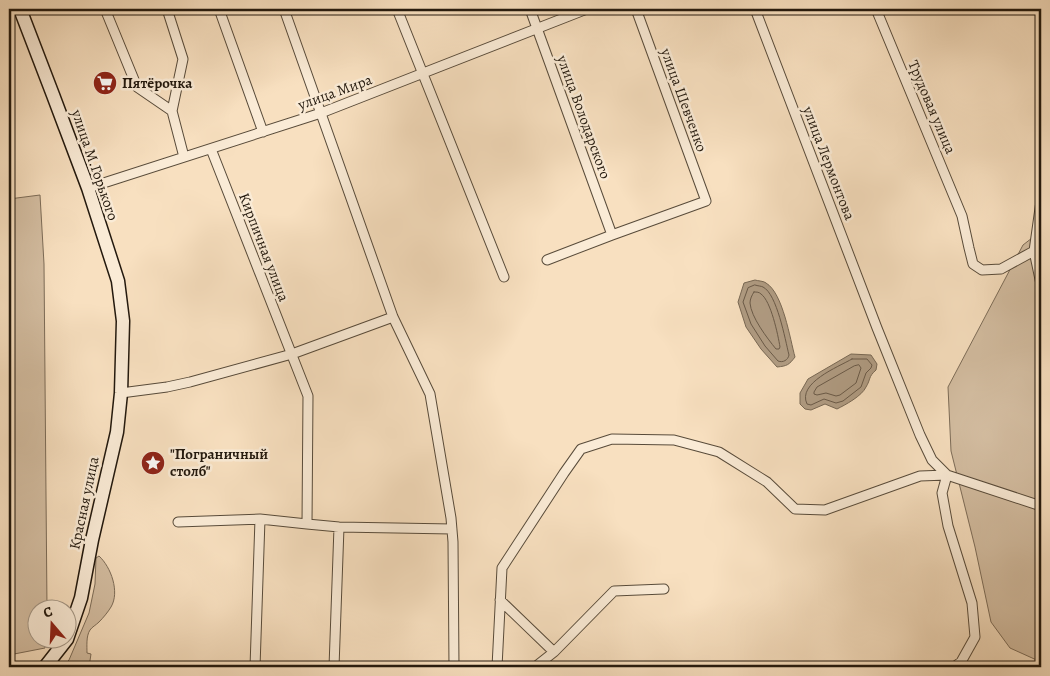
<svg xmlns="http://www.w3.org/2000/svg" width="1050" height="676" viewBox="0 0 1050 676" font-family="Alegreya,serif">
<rect width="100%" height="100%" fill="#f8e0c0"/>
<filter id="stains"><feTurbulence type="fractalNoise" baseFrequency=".004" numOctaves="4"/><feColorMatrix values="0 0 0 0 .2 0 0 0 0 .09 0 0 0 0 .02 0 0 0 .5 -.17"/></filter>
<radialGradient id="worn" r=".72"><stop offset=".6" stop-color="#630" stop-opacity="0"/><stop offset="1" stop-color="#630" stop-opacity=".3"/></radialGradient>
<!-- green -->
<path fill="#d4bea2" stroke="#7c6c58" d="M40,195L44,264L47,608H38V638L45,639V648L9,655V199Z
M1041,231V662L1010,648L991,622L975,547L951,451L948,387L1023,245Z
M99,556C111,567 120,592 111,607C108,612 103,618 99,622C96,625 92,627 90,630C86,636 87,646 87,653L91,654L89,667H62L69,660L89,613L95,584L96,558Z"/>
<!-- water -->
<path fill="#b09c83" stroke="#786854" d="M755,280C758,281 764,281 766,283C783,293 790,339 795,357C789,365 787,366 777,367L761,349L746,327L738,302L744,283Z
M851,354L871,355L877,364L876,370C868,377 871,379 866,387C862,396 845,405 837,409L825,404L811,410L805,409L800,404V393L808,379Z"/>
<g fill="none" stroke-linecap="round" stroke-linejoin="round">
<!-- shore -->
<path stroke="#6a5a48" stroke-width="1" d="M755,285C758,286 761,286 763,287C777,294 785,339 789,355C788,360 783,363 778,361L765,346L751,324L743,302L748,288Z
M754,292C757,292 759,292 761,294C771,301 778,335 780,347L779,349H776C767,338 751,317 750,303C750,299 752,295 754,292Z
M852,359H867L872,365L871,368L866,373L861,387L843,401L836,403L824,399L811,405L807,404C797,383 838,367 852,359Z
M859,365L861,368L856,383L840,395L836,396L826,393L817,395L814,394V392L817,387L854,366Z"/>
<!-- minor casing -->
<g stroke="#584b3a" stroke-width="11">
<path id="minor" d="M105,9L137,87L172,111
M167,9L183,59L172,111L184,157
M219,9L263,132
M284,9L393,317L430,394L451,518L453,542L454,667
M397,9L504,277
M530,9L612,235
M755,9L877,328L920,435L932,460L947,475
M876,9L962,216L969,248L973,264L982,270L1001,269L1034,251
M211,149L308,396L307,524
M88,188L321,113L587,9
M1041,201L1034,251L1041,284
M547,260L612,235L706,201L636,9
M121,393L167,387L190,382L292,354L393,317
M947,475L942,493L948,526L972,603L975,637L961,662L954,667
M178,522L260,519L307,524L339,527L452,529
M500,600L554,652L535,667
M554,652L614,591L664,589
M255,667L260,519
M334,667L339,527
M497,667L502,568L564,473L581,449L612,439L674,440L719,452L767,482L795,509L825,510L920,476L947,475L1041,506"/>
</g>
<!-- secondary casing -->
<g stroke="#23190e" stroke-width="15">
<path id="secondary" d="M20,9L53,95L88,188L118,281L123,321L121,393L117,432L92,540L81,598L67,639L45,667"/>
</g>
<!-- minor -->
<use href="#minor" stroke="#faebd6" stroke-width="9"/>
<!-- secondary -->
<use href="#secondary" stroke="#faebd6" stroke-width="12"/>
</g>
<!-- icons -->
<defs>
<g id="supermarket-disc" transform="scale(1.25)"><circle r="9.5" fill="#8f2418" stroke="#faebd6"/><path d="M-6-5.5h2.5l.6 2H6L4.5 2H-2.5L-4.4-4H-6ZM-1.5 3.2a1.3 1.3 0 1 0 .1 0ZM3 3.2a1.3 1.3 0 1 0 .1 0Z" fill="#fff"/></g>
<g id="sight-disc" transform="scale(1.25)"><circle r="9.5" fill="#8f2418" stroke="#faebd6"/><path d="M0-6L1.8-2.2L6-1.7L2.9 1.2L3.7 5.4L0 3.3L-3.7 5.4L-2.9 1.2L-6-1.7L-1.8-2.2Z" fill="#fff"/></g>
</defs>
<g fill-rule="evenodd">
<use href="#supermarket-disc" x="105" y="83"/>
<use href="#sight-disc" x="153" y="463"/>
</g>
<g text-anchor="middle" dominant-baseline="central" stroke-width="5" stroke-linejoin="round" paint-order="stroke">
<!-- poi labels -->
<g font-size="15" font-weight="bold" fill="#23190e" stroke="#faebd6" text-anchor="start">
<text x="122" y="83">Пятёрочка</text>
<text x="170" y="454">"Пограничный<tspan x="170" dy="17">столб"</tspan></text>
</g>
<!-- street labels -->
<g font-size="15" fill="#23190e" stroke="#faebd6">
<text transform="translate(335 92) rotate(-20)">улица Мира</text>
<text transform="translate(684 100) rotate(70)">улица Шевченко</text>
<text transform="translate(932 107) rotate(67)">Трудовая улица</text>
<text transform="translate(584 117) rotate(70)">улица Володарского</text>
<text transform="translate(829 163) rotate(69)">улица Лермонтова</text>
<text transform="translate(95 165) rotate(71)">улица М.Горького</text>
<text transform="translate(264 247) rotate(69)">Кирпичная улица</text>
<text transform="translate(84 503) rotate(-78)">Красная улица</text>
</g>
</g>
<!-- margin -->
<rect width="1050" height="676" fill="none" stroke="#f8e0c0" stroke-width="30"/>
<rect x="10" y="10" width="1030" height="656" fill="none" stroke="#23190e" stroke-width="2.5"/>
<rect x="15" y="15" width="1020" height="646" fill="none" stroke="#23190e"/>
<!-- north arrow -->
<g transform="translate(52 624) rotate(341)"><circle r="24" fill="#faebd6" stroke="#a49786"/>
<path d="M0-4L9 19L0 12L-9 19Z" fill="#8f2418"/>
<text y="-8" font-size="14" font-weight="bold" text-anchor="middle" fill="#23190e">С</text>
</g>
<rect width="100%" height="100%" filter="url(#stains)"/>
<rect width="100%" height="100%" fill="url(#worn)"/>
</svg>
